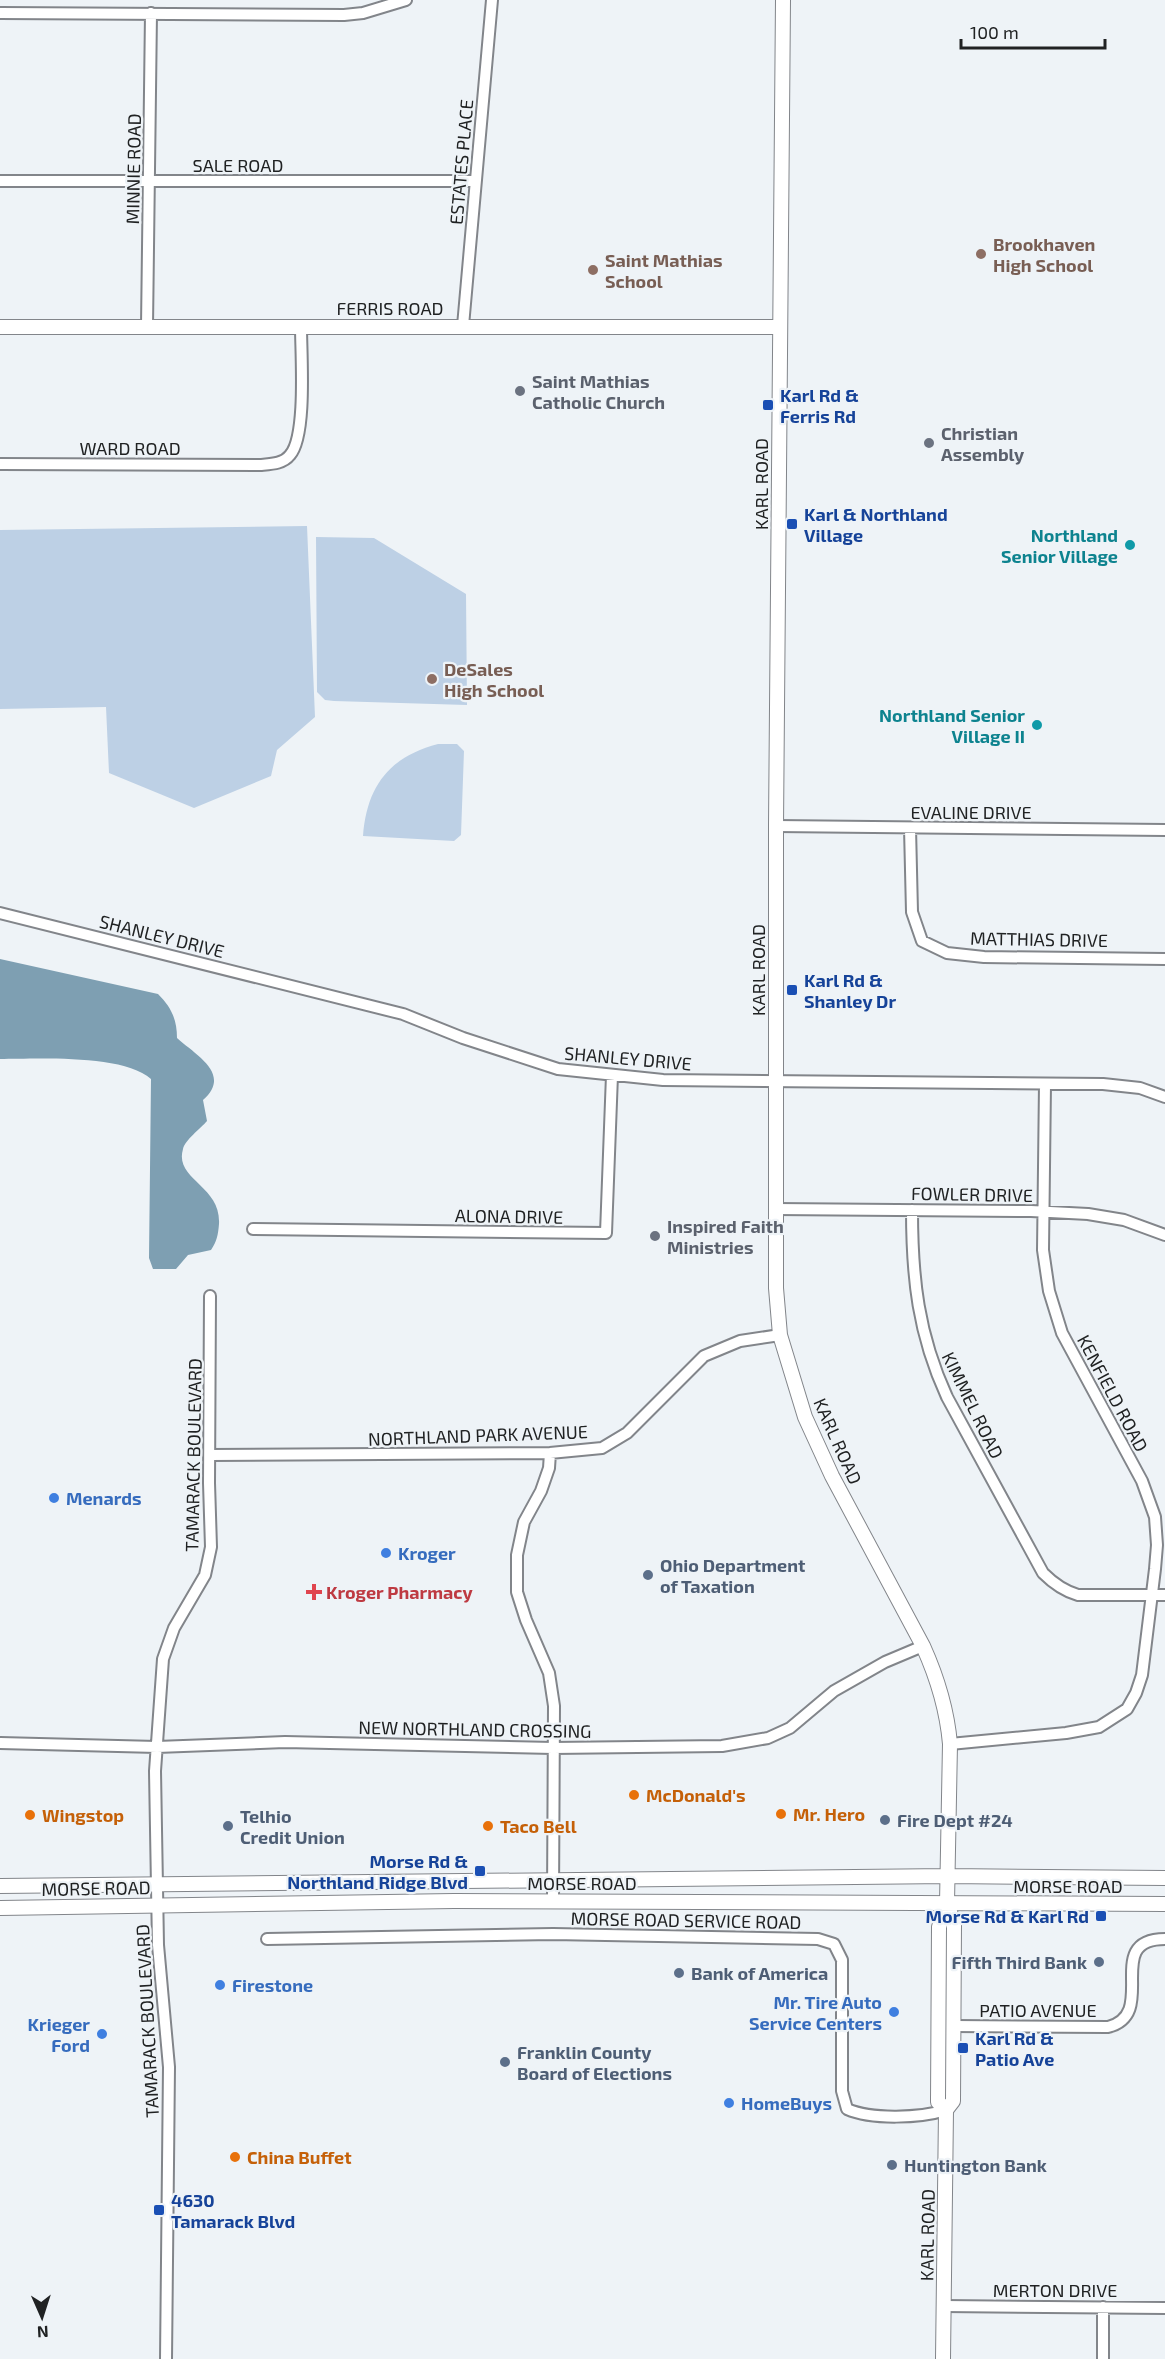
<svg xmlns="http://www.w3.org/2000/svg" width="1165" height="2359" viewBox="0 0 1165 2359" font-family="'Exo 2',sans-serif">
<rect width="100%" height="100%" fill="#eef3f7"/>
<!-- green -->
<path fill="#bdd0e5" d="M307,526L315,717L277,750L271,776L194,808L109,773L106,707L0,709V530Z
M316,537L374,538L466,594L467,705L334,701L325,700L317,692Z
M438,744H457L464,751L461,835L454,841L363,836C367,786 389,757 438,744Z"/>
<!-- water -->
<path fill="#7e9fb2" d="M0,959L158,994C171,1007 177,1019 177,1038C197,1056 232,1074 203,1100L207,1121C200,1129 185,1140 183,1149C174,1180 221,1185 219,1224C218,1235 217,1241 211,1250L188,1255L176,1269H153L149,1258L151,1079C123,1054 37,1059 0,1059Z"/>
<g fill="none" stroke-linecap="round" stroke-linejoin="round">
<!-- minor casing -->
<g stroke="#82858a" stroke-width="14">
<path id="minor" d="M0,13L344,15L363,13L406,0
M0,181H475
M147,326L151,13
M463,326L492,0
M0,464L260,465C271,464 283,464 290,455C307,436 301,354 301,327
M776,826L1165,830
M910,828L912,912L922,941L947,953L984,957L1165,959
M0,913L403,1014L463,1038L558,1069L663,1080L1103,1084L1140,1088L1165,1097
M775,1209L1031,1211L1088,1214L1124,1220L1165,1235
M912,1210C912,1278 918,1334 947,1397L1043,1573C1054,1584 1064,1591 1078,1595H1165
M253,1229L606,1233L612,1075
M550,1453L549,1468L541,1491L524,1522L517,1555V1592L526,1620L549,1673L554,1706L553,1901
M210,1455L550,1453L602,1448L627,1433L704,1356L740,1341L780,1335
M0,1743L157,1747L285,1742L553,1748L722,1746L768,1738L790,1728L834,1691L885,1662L923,1646
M950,1744L1066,1733L1099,1727L1127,1709L1136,1693L1142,1675L1155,1569L1157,1545L1155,1517L1142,1481L1062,1333L1049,1291L1043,1250L1045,1084
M267,1939L553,1934L818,1939L834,1944L842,1960V2091L847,2109C872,2120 920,2118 946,2110
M954,2026L1108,2027C1160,2014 1101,1939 1165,1939
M944,2306L1165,2308
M166,2359L169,2067L158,1945L155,1771L163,1659L174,1628L205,1575L211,1547L209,1483L210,1296
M1103,2359V2307"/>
</g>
<!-- major casing -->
<g stroke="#82858a" stroke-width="16">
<path id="major" d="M783,0L776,826V1288L780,1335L805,1417L832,1476L923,1646C937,1677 947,1709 950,1744L947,1903L954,1924L953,2101L946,2110L943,2359
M0,327H780
M0,1886L948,1876L1165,1878
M0,1908L454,1901L1165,1904
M946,2110L938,2102L939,1927L947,1903"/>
</g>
<!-- minor -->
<use href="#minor" stroke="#fff" stroke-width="10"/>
<!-- major -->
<use href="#major" stroke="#fff" stroke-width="14"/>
</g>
<!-- markers -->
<g fill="#8d6e63" stroke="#eef3f7" stroke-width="2">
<circle cx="981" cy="254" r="6"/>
<circle cx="593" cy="270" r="6"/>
<circle cx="432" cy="679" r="6"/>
</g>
<g fill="#6b7280" stroke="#eef3f7" stroke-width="2">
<circle cx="520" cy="391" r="6"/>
<circle cx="929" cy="443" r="6"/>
<circle cx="655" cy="1236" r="6"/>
</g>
<g fill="#1a4fb4" stroke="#eef3f7" stroke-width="2">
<rect x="762" y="399" width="12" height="12" rx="3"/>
<rect x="786" y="518" width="12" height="12" rx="3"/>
<rect x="786" y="984" width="12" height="12" rx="3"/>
<rect x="474" y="1865" width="12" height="12" rx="3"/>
<rect x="1095" y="1910" width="12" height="12" rx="3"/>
<rect x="957" y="2042" width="12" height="12" rx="3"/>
<rect x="153" y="2204" width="12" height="12" rx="3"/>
</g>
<g fill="#0f9aa8" stroke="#eef3f7" stroke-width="2">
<circle cx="1130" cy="545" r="6"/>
<circle cx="1037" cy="725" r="6"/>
</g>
<g fill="#3f7fe0" stroke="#eef3f7" stroke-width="2">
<circle cx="54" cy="1498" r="6"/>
<circle cx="386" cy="1553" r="6"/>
<circle cx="220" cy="1985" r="6"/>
<circle cx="894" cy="2012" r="6"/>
<circle cx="102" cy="2034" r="6"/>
<circle cx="729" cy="2103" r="6"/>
</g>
<g fill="#5c6f8a" stroke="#eef3f7" stroke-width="2">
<circle cx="648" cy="1575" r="6"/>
<circle cx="885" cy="1820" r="6"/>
<circle cx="228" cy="1826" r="6"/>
<circle cx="1099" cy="1962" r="6"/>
<circle cx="679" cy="1973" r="6"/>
<circle cx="505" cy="2062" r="6"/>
<circle cx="892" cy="2165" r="6"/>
</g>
<path fill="#e0444e" stroke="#eef3f7" stroke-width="2" d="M311 1583h6v6h6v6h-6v6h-6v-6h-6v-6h6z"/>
<g fill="#e8710a" stroke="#eef3f7" stroke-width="2">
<circle cx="634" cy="1795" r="6"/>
<circle cx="781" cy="1814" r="6"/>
<circle cx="30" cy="1815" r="6"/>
<circle cx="488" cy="1826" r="6"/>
<circle cx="235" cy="2157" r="6"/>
</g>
<g text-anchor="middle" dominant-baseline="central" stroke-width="4.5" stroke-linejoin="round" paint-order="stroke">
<!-- street labels -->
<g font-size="18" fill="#202223" stroke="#eef3f7">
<text transform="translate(461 162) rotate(-85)">ESTATES PLACE</text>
<text x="238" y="165">SALE ROAD</text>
<text transform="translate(133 169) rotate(-89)">MINNIE ROAD</text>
<text x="390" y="308">FERRIS ROAD</text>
<text x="130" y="448">WARD ROAD</text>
<text transform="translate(761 484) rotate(-90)">KARL ROAD</text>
<text x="971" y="812">EVALINE DRIVE</text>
<text transform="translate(162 936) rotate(14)">SHANLEY DRIVE</text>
<text transform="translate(1039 939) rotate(1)">MATTHIAS DRIVE</text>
<text transform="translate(758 970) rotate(-90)">KARL ROAD</text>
<text transform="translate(628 1058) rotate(5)">SHANLEY DRIVE</text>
<text transform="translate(972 1194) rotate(1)">FOWLER DRIVE</text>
<text transform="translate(509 1216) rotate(1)">ALONA DRIVE</text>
<text transform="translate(1113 1393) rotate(62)">KENFIELD ROAD</text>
<text transform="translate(973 1405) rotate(64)">KIMMEL ROAD</text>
<text transform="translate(478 1435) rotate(-2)">NORTHLAND PARK AVENUE</text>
<text transform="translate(838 1441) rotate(66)">KARL ROAD</text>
<text transform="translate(193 1455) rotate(-89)">TAMARACK BOULEVARD</text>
<text transform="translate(475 1729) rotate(1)">NEW NORTHLAND CROSSING</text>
<text x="582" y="1883">MORSE ROAD</text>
<text x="1068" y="1886">MORSE ROAD</text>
<text transform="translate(96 1888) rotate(-1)">MORSE ROAD</text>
<text transform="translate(686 1920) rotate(1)">MORSE ROAD SERVICE ROAD</text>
<text x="1038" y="2010">PATIO AVENUE</text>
<text transform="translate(147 2021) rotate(-93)">TAMARACK BOULEVARD</text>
<text transform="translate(927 2235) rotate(-89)">KARL ROAD</text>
<text x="1055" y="2290">MERTON DRIVE</text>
</g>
<!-- education labels -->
<g font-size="18" font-weight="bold" fill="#785e54" stroke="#eef3f7" text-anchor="start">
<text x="993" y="244">Brookhaven<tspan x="993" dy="21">High School</tspan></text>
<text x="605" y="260">Saint Mathias<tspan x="605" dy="21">School</tspan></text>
<text x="444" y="669">DeSales<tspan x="444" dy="21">High School</tspan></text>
</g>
<!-- worship labels -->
<g font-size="18" font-weight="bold" fill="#5b616d" stroke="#eef3f7" text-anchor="start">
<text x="532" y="381">Saint Mathias<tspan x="532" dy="21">Catholic Church</tspan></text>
<text x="941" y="433">Christian<tspan x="941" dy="21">Assembly</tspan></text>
<text x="667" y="1226">Inspired Faith<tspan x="667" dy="21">Ministries</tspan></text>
</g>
<!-- transit labels -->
<g font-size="18" font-weight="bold" fill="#164399" stroke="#eef3f7" text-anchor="start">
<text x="780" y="395">Karl Rd &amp;<tspan x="780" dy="21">Ferris Rd</tspan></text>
<text x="804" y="514">Karl &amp; Northland<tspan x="804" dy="21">Village</tspan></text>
<text x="804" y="980">Karl Rd &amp;<tspan x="804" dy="21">Shanley Dr</tspan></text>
<text x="468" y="1861" text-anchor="end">Morse Rd &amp;<tspan x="468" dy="21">Northland Ridge Blvd</tspan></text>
<text x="1089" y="1916" text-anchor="end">Morse Rd &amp; Karl Rd</text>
<text x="975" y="2038">Karl Rd &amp;<tspan x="975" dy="21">Patio Ave</tspan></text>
<text x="171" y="2200">4630<tspan x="171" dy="21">Tamarack Blvd</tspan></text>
</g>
<!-- culture labels -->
<g font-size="18" font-weight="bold" fill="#0d838f" stroke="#eef3f7" text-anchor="end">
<text x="1118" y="535">Northland<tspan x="1118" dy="21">Senior Village</tspan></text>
<text x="1025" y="715">Northland Senior<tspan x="1025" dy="21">Village II</tspan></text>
</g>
<!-- shop labels -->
<g font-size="18" font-weight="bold" fill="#366cbe" stroke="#eef3f7" text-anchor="start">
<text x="66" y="1498">Menards</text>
<text x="398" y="1553">Kroger</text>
<text x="232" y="1985">Firestone</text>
<text x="882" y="2002" text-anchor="end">Mr. Tire Auto<tspan x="882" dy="21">Service Centers</tspan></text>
<text x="90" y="2024" text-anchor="end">Krieger<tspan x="90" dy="21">Ford</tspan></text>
<text x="741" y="2103">HomeBuys</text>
</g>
<!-- service labels -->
<g font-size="18" font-weight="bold" fill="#4e5e75" stroke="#eef3f7" text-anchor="start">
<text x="660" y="1565">Ohio Department<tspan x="660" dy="21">of Taxation</tspan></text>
<text x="240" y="1816">Telhio<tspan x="240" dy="21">Credit Union</tspan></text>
<text x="897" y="1820">Fire Dept #24</text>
<text x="1087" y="1962" text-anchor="end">Fifth Third Bank</text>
<text x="691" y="1973">Bank of America</text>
<text x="517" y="2052">Franklin County<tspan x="517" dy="21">Board of Elections</tspan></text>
<text x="904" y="2165">Huntington Bank</text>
</g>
<!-- health labels -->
<g font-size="18" font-weight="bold" fill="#be3a42" stroke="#eef3f7" text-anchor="start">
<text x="326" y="1592">Kroger Pharmacy</text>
</g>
<!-- food labels -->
<g font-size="18" font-weight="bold" fill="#c56008" stroke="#eef3f7" text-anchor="start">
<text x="646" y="1795">McDonald's</text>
<text x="793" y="1814">Mr. Hero</text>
<text x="42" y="1815">Wingstop</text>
<text x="500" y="1826">Taco Bell</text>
<text x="247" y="2157">China Buffet</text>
</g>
</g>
<!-- north arrow -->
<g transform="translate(42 2317) rotate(177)" stroke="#eef3f7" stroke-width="4.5" paint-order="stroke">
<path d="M0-4.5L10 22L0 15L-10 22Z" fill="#202223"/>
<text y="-9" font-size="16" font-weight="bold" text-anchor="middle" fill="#202223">N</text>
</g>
<!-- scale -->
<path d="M961 39v9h144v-9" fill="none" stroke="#202223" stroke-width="3"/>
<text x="970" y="39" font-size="18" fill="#202223" stroke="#eef3f7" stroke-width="4.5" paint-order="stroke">100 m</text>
</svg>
